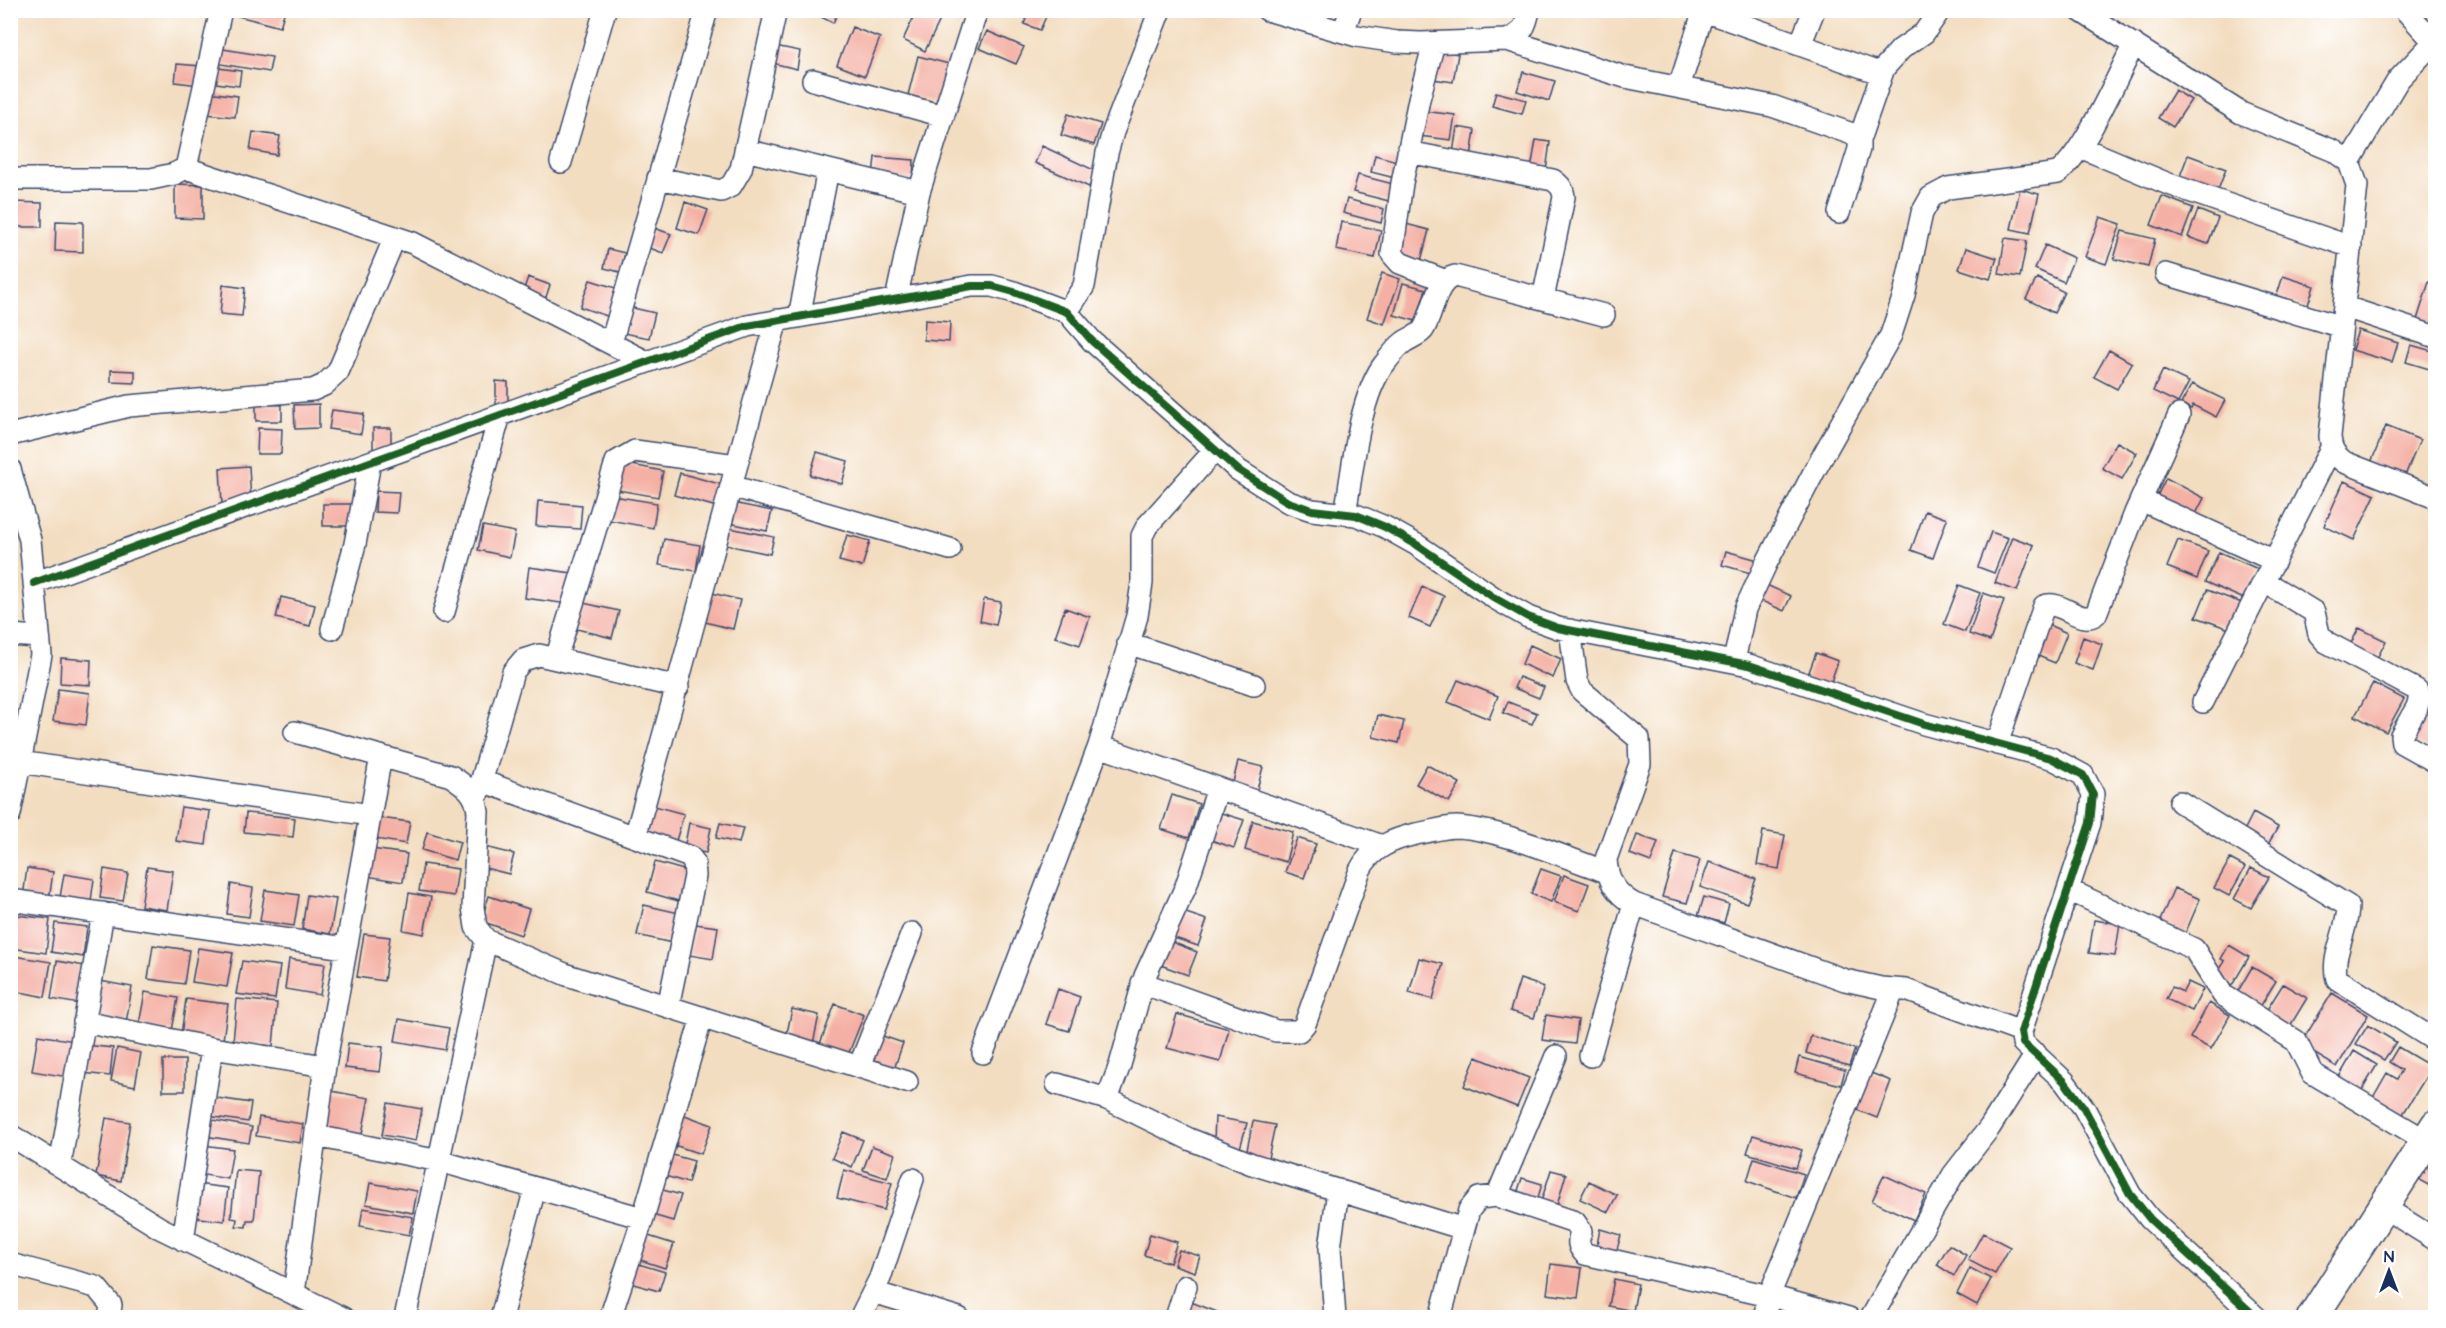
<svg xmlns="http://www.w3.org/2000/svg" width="2446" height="1328" viewBox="0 0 2446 1328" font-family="'Architects Daughter',sans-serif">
<rect width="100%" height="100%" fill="#fff"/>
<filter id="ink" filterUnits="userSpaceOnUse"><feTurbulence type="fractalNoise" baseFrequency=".0167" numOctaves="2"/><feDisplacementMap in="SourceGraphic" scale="12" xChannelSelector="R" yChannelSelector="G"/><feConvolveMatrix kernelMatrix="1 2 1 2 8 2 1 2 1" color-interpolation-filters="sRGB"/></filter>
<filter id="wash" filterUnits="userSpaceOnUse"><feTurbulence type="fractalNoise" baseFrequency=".008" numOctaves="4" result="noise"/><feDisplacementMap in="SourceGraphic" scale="24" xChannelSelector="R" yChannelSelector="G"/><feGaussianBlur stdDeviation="1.35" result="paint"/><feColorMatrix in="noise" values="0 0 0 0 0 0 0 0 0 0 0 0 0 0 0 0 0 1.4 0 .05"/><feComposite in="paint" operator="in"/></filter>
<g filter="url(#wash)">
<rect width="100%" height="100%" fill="#f3ddc0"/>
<g id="blocks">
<!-- building -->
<path fill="#f4b0a4" d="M240,10H285L280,27L238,16Z
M819,10H839L833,23L817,15Z
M917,10H931L942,16L925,51L903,40Z
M1030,10L1048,12L1040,30L1024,24Z
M852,27L880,38L865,76L837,65Z
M987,31L1024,47L1016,64L979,48Z
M775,46L800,51L797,69L772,63Z
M217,48L272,57L269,72L215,63Z
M1438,50L1458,54L1453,82L1433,79Z
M918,56L949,64L939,103L908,95Z
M177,64L201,66L199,85L175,82Z
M218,68L241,71L239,86L216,83Z
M1523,72L1555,81L1549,101L1517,91Z
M2175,90L2191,100L2173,127L2158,118Z
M208,92L238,96L235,117L206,114Z
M1496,92L1526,100L1522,114L1492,106Z
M1423,111L1455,115L1451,140L1419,136Z
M1068,114L1101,124L1094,145L1061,135Z
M1457,127L1475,130L1470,163L1452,160Z
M253,132L280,136L277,155L250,150Z
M1536,140L1550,142L1546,171L1531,169Z
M1042,146L1096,171L1089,187L1035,163Z
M1375,155L1400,162L1395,178L1371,172Z
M2188,155L2226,169L2215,198L2177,184Z
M875,157L914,160L913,179L873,176Z
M1358,175L1397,185L1393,202L1353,192Z
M175,184L203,185V219L175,218Z
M2020,189L2039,194L2030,233L2011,229Z
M2162,196L2193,208L2182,237L2151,225Z
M1347,199L1384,209L1381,223L1343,213Z
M13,202L42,203V227H12Z
M685,202L708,210L699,235L677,228Z
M2198,210L2218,218L2208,244L2188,237Z
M2100,217L2121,224L2106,264L2085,257Z
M56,221L83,222V252L55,251Z
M1341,222L1381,230L1375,258L1336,250Z
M1402,223L1429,230L1421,261L1394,254Z
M654,228L671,234L663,253L647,247Z
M2122,231L2155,239L2148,267L2114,259Z
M2005,238L2027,241L2020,277L1999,274Z
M2045,245L2074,258L2064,282L2035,269Z
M1966,248L1997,258L1990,279L1959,269Z
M608,249L625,253L620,272L604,268Z
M1382,273L1400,279L1384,324L1367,318Z
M2283,276L2314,286L2307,308L2276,298Z
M528,277L550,285L544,303L522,295Z
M2037,278L2064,292L2054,313L2026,299Z
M590,280L619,289L610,317L580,307Z
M2429,282L2436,284V329L2416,323Z
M1403,283L1426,289L1416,321L1394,315Z
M223,285L245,288L242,316L220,314Z
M629,307L655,313L649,338L623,333Z
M925,320L950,322L949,342L924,340Z
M2358,330L2398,343L2392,362L2352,350Z
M2411,345L2436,352V371L2406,362Z
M2109,350L2132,363L2117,389L2094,377Z
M111,370L135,371V383L111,382Z
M2163,370L2189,382L2178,403L2153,391Z
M496,381L508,382V405H496Z
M2192,384L2225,400L2216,417L2193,405L2191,409L2181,404Z
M256,404L282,405V421H256Z
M319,404V428L295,429L294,405Z
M332,410L364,414L361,434L329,429Z
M2386,426L2420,440L2404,478L2370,465Z
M258,428L282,429L281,454H257Z
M373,428H391V453L373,452Z
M2117,442L2137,453L2122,479L2102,468Z
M817,452L848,461L842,484L810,475Z
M622,463L663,471L658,497L617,490Z
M249,466L251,502L222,504L220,468Z
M680,473L723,485L717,507L674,495Z
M2166,478L2204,498L2193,520L2155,500Z
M2344,481L2375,495L2354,540L2324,526Z
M376,491L399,492L397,513L375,512Z
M613,496L657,503L653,528L609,520Z
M538,501L582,505L580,529L536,526Z
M733,503L772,511L767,531L729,523Z
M323,504H351V526H323Z
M1925,511L1947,519L1933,558L1911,550Z
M483,526L515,532L510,557L478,550Z
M730,528L774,537L770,554L726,545Z
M1991,532L2008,538L1994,573L1978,567Z
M847,535L870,541L862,567L839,561Z
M2012,537L2034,545L2017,591L1995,583Z
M664,539L700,545L696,571L659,565Z
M2178,540L2208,551L2197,579L2167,567Z
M1726,551L1758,560L1754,574L1722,565Z
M2219,552L2258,569L2244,599L2205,582Z
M529,567L572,573L568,604L525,598Z
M1762,583L1791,596L1784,611L1755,598Z
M1959,585L1980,593L1965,632L1944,624Z
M1422,587L1444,596L1430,627L1409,618Z
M2207,590L2242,603L2232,630L2196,617Z
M712,593L740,600L733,629L705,622Z
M1983,593L2004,600L1990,641L1969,634Z
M281,597L315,605L310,626L276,618Z
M984,599L1001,602L996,625L980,621Z
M579,602L619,611L612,638L573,628Z
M1065,608L1090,617L1080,645L1055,637Z
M2044,623L2067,633L2055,663L2031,653Z
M2359,628L2386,641L2374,664L2347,651Z
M2083,637L2102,644L2093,670L2074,663Z
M1530,645L1561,659L1553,678L1522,664Z
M1816,653L1838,661L1828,691L1805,683Z
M61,658L91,660L90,685L60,683Z
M1519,677L1544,687L1539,698L1514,688Z
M2435,678H2436V696L2429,694Z
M1458,680L1498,696L1489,719L1448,702Z
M2373,683L2404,699L2386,732L2355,716Z
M58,689L90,693L86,725L53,721Z
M1508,702L1537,713L1532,724L1503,713Z
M2425,706L2436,711V752L2408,739Z
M1378,715L1404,721L1399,743L1373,737Z
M1238,761L1263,767L1255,797L1231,791Z
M1427,765L1460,783L1449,802L1416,784Z
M1172,795L1199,804L1189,838L1161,829Z
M651,805L684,814L675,844L642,835Z
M181,807L210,811L206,845L176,841Z
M1218,812L1244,820L1234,848L1208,839Z
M246,813L295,818L293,837L244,832Z
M2253,813L2278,827L2266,848L2242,835Z
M372,817L410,822L406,844L369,838Z
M1253,821L1293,832L1286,862L1245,850Z
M689,823L711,828L706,853L684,849Z
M720,823L743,828L739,843L716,838Z
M1763,831L1785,835L1779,869L1757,865Z
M427,832L460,842L455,860L422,850Z
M1637,835L1658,842L1651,862L1630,854Z
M1297,838L1316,844L1304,878L1285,872Z
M485,847L514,854L509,874L481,867Z
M364,848L407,854L403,882L360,875Z
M1675,853L1700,860L1687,903L1662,897Z
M2230,859L2245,867L2229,896L2214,888Z
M655,862L691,872L682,902L647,892Z
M1709,862L1756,879L1747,903L1700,887Z
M423,864L458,869L454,896L419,891Z
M147,867L173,871L167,910L141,906Z
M27,868L53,872L49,900L23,897Z
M2251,868L2269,877L2251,908L2234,899Z
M104,869L128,873L123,901L100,898Z
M1541,869L1561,876L1551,902L1531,894Z
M64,874L94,879L90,908L59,903Z
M1564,875L1589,884L1579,911L1554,902Z
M231,884L253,888L249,917L227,914Z
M2174,888L2200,899L2185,934L2159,923Z
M265,890L299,895L294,926L260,921Z
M409,893L431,897L424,934L403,930Z
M307,895L336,899L330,934L302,929Z
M489,896L529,909L521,935L481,921Z
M1704,897L1729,904L1724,923L1698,916Z
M644,905L679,913L672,943L637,935Z
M1177,910L1207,920L1198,946L1166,935Z
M16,915L50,919L46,953L11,948Z
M2094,920L2120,924L2115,956L2089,953Z
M55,923L87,927L83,957L51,952Z
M695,924L718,927L713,959L689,955Z
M364,934L390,937L384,981L357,977Z
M1167,940L1197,952L1188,975L1158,964Z
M153,945L189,950L184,984L148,979Z
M2229,945L2249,957L2231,987L2215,977L2225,961L2221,959Z
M198,948L233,953L227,987L192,982Z
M14,956L51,962L45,997L10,990Z
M1419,958L1443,964L1433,999L1409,993Z
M289,959L325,964L320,995L285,989Z
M57,961L85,966L79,1004L51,999Z
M242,961L280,966L275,999L236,994Z
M2252,967L2276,981L2257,1012L2234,998Z
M1520,979L1544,987L1534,1018L1510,1011Z
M100,981L132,987L126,1023L93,1017Z
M2188,982L2203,989L2192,1011L2166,999L2172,987L2183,992Z
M2283,984L2307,998L2287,1031L2263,1016Z
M1058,989L1080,997L1069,1031L1046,1024Z
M145,992L178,998L172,1031L139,1025Z
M2332,993L2368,1015L2337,1067L2300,1045Z
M186,999L228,1004L223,1040L181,1035Z
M237,999L277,1003L273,1046L233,1042Z
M2209,1003L2230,1015L2211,1049L2190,1038Z
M835,1004L864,1015L846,1060L818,1049Z
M792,1009L819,1015L813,1044L786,1038Z
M1177,1014L1229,1029L1220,1062L1167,1048Z
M1546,1015L1578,1020L1575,1044L1542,1040Z
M399,1019L449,1028L445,1050L395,1041Z
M2368,1025L2396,1042L2384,1060L2356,1044Z
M877,1034L903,1043L892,1075L866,1066Z
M38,1035L75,1041L68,1077L32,1071Z
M1811,1036L1855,1049L1849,1066L1806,1053Z
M348,1043L383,1047L380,1072L345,1068Z
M85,1045L113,1048L110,1076L82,1073Z
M2398,1047L2432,1067L2400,1119L2371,1101L2387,1073L2397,1079L2402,1070L2389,1062Z
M117,1048L141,1053L135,1086L111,1081Z
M2354,1051L2377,1065L2359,1095L2336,1082Z
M1476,1057L1529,1078L1517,1107L1464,1086Z
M1799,1057L1845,1070L1841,1085L1795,1073Z
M163,1060H185V1091H163Z
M1866,1071L1891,1081L1877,1118L1852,1108Z
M326,1090L369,1098L361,1139L318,1131Z
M210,1097L251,1103L248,1122L207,1116Z
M388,1103L422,1109L416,1141L382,1135Z
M679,1113L712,1125L701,1154L668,1143Z
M259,1117L303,1124L300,1143L256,1136Z
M1215,1117L1247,1123L1239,1152L1214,1142Z
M106,1118L130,1122L121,1181L96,1176Z
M207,1119L252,1127L249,1143L205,1136Z
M1253,1121L1275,1125L1267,1163L1245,1159Z
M843,1132L863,1140L852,1167L832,1158Z
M1753,1135L1802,1150L1796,1168L1747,1153Z
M203,1145L233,1149L228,1179L198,1174Z
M872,1146L895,1154L887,1178L863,1170Z
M2436,1148V1189L2417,1179Z
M669,1154L694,1161L688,1183L662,1175Z
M1754,1158L1804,1174L1796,1198L1747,1181Z
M236,1170L259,1172L254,1220H247L246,1227L236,1226L237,1219L231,1218Z
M844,1170L892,1183L884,1210L837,1198Z
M1551,1170L1566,1174L1556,1209L1540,1205Z
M1884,1175L1926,1194L1914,1220L1872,1201Z
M1522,1178L1542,1184L1536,1204L1516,1197Z
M1589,1181L1617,1195L1608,1212L1580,1199Z
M370,1183L417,1191L413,1213L366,1204Z
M196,1184L228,1188L224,1221L192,1217Z
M656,1188L681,1195L673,1221L649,1214Z
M363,1208L413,1217L409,1235L360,1226Z
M1600,1229L1621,1235L1616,1253L1596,1250Z
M1983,1233L2010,1247L1995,1274L1968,1260Z
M642,1234L674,1244L665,1268L634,1258Z
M1150,1234L1177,1242L1170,1263L1144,1255Z
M1949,1245L1966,1255L1954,1276L1937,1265Z
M1179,1250L1200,1256L1195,1272L1174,1265Z
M632,1262L665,1272L659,1291L626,1282Z
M1551,1264L1582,1268L1578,1298L1547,1294Z
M1970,1268L1991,1279L1977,1305L1957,1294Z
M1614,1279L1638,1284L1633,1311L1609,1306Z
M1191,1302L1217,1312L1214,1318H1185Z"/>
</g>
</g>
<g filter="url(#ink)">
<use href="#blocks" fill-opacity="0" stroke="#3b496d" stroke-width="1.5"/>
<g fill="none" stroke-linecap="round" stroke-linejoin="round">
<!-- minor casing -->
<g stroke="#3b496d" stroke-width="24">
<path id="minor" d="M1267,10L1357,36L1397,42L1421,43L1507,40C1522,34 1526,27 1529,10
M1701,10L1882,74
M2079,10L2241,113L2334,151L2349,162L2357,185L2330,436C2331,449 2334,454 2344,462L2436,498
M2405,10L2436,44
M1343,32L1351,10
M1507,40L1625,77L1772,106L1855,135L1859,140V149L1839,213
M1434,43L1419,99L1402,183L1392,254L1400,263L1446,281
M1800,45L1814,10
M813,80L943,116
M1679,87L1704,10
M1859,140L1884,68L1901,49L1924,33L1940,10
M2080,147L2166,183L2351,247
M745,150L919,192
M1408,152L1553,180C1560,185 1563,188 1564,197L1543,299
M561,162L605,10
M2349,162L2398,80L2433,43
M186,168L413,243L647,362
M658,178L721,191L731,186L741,169L776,10
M10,179H151L174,174L186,168L221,10
M2166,274L2342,327
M896,300L919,192L977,10
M2345,307L2436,337
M1067,312L1084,286L1107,153L1113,132L1160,10
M799,317L828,170
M611,343L707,10
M10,435L129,406L313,390L324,385L338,372L395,237
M10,469L30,540L41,655L10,814
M731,486L950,549
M2141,500L2275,561
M1345,514C1353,470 1358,403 1382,367C1388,359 1396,348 1404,342C1410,338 1419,335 1423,330C1434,314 1434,281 1455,276L1604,315
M2265,582L2314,612L2319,634L2326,642L2417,690L2420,697L2417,707L2401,735L2402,743L2436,762
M34,583L747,326L972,286H992L1014,292L1067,312L1092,341L1238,470L1288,502L1312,510L1356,515L1385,527L1417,545L1496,599L1528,617L1558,628L1749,665L1924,724L2051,758L2083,775L2093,794L2090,823L2021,1032L2023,1043L2064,1081L2084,1108L2130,1194L2150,1219L2257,1318
M444,612L500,415
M332,629L355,544L370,462
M1570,630L1577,681L1582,691L1639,739L1640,764L1606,859C1607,880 1616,894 1634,904L1845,980L1881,988L1906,990L2021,1032
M10,635L39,637
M1128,643L1254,685
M556,659L616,462L635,451L736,465
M1734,661L1745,609L1766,564L1816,468L1891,335L1904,295L1922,213L1931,197L1948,188L2058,173C2086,150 2116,79 2134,44
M2203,702L2331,448
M295,732L451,776C466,786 476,793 478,812L473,907L476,927L486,940L567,975L907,1082
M1997,744L2044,606C2061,599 2080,626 2096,614L2135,513L2179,415
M1099,746L1382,846
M20,762L370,815
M482,781L690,857L694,862L695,876L668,1007
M478,793L513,672L523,660L539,655L678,687
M2180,802L2348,906C2348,931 2330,958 2337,979L2436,1041
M635,837C684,665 728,492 777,320
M2069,890L2194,949L2223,995L2296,1041L2312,1073L2425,1140
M10,900L345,948
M1142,983L1276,1031H1299L1305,1024L1360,870C1371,848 1393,839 1416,834C1429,832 1443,827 1457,827C1501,829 1563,857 1607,872
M84,1022L212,1048L325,1066
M983,1053L1099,746L1137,616L1142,583V536L1147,526L1215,450
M1590,1056L1634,904
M859,1067L912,933
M1057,1084L1107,1099L1189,1139L1252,1164L1464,1229
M1107,1099L1120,1065L1145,976L1186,886L1218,788
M10,1135L160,1228L343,1318
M316,1136L439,1161L643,1218
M60,1166L103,913
M1497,1196L1556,1056
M2383,1207L2436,1240
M183,1240L212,1048
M10,1264L96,1287L111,1305L109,1318
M873,1292L959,1318
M294,1293L325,1066L381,756
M405,1318L486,940
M501,1318L535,1188
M610,1318L643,1218L702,1017
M860,1318L880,1278L913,1179
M1176,1318L1186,1286
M1335,1318L1330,1248L1338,1190
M1440,1318L1469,1210L1479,1198L1497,1196L1575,1222L1581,1231C1578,1241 1577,1246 1585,1254L1778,1298L1849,1318
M1764,1318L1769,1296L1894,989
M1871,1318L1953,1175L1990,1127L2036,1054"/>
</g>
<!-- secondary casing -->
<g stroke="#3b496d" stroke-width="33">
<path id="secondary" d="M2312,1318L2436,1125"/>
</g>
<!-- minor -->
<use href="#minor" stroke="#fff" stroke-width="21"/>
<!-- secondary -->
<use href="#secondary" stroke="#fff" stroke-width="30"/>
<!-- cycleway casing -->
<g stroke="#fff" stroke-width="11">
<path id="cycleway" d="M34,583L747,326L972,286H992L1014,292L1067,312L1092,341L1238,470L1288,502L1312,510L1356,515L1385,527L1417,545L1496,599L1528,617L1558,628L1749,665L1924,724L2051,758L2083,775L2093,794L2090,823L2021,1032L2023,1043L2064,1081L2084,1108L2130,1194L2150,1219L2257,1318"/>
</g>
<!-- cycleway -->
<use href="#cycleway" stroke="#1b5e20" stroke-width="8"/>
</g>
</g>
<!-- margin -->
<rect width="2446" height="1328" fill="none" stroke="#fff" stroke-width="36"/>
<!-- north arrow -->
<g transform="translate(2389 1271)" stroke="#ffffff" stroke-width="4.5" paint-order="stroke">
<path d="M0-4.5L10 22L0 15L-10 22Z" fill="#1b2f5e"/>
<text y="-9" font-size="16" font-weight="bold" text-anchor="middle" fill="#1b2f5e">N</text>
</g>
</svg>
